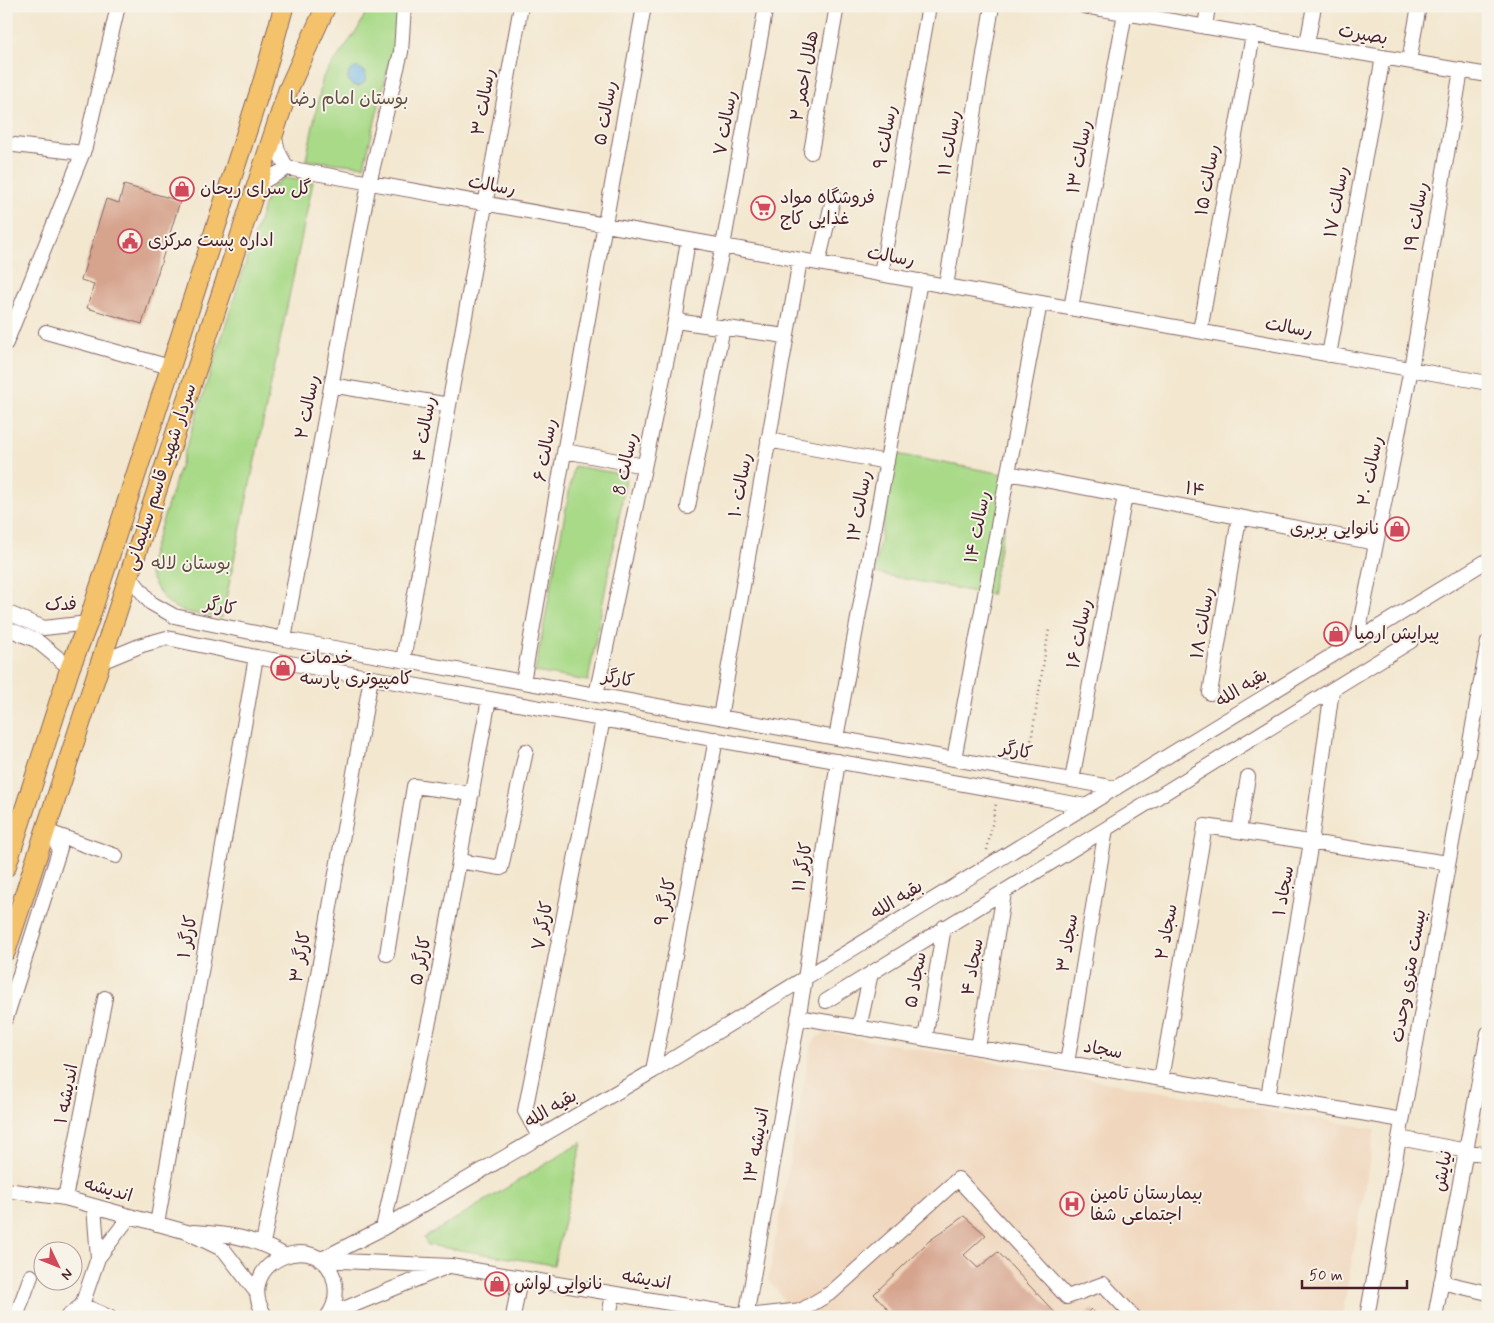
<svg xmlns="http://www.w3.org/2000/svg" width="1494" height="1323" viewBox="0 0 1494 1323" font-family="Mynerve,'Playpen Sans Arabic',sans-serif">
<rect width="100%" height="100%" fill="#f7f3e8"/>
<filter id="ink" filterUnits="userSpaceOnUse"><feTurbulence type="fractalNoise" baseFrequency=".02" numOctaves="2"/><feDisplacementMap in="SourceGraphic" scale="10" xChannelSelector="R" yChannelSelector="G"/><feConvolveMatrix kernelMatrix="1 2 1 2 8 2 1 2 1" color-interpolation-filters="sRGB"/></filter>
<filter id="wash" filterUnits="userSpaceOnUse"><feTurbulence type="fractalNoise" baseFrequency=".0096" numOctaves="4" result="noise"/><feDisplacementMap in="SourceGraphic" scale="20" xChannelSelector="R" yChannelSelector="G"/><feGaussianBlur stdDeviation="1.12" result="paint"/><feColorMatrix in="noise" values="0 0 0 0 0 0 0 0 0 0 0 0 0 0 0 0 0 1.4 0 .05"/><feComposite in="paint" operator="in"/></filter>
<g filter="url(#wash)">
<rect width="100%" height="100%" fill="#f3e7cf"/>
<!-- built -->
<path fill="#f0d6bc" d="M827,1033L1375,1129L1342,1317H780L783,1298L768,1280L809,1054L812,1044L818,1037Z"/>
<!-- green -->
<path fill="#a9da88" stroke="#7a7c5a" d="M369,6H403L364,166L306,160L323,77L358,29Z
M284,178L313,182L222,618C176,610 168,614 147,569L269,190Z
M896,454L1014,476L991,595L874,573Z
M574,466L627,475L588,681L535,672Z
M582,1142L554,1265L428,1245L424,1238Z"/>
<!-- water -->
<path fill="#71b7e8" stroke="#5e6b8a" d="M348 77a9 9 0 1 1 18 0a9 9 0 1 1-18 0Z"/>
<g id="blocks">
<!-- building -->
<path fill="#d6a38d" d="M124,185L180,201L142,324L87,308L94,284L81,280L106,199L119,203Z
M964,1216L986,1235L964,1255L978,1268L998,1252L1059,1317H883L890,1311L874,1294L929,1241Z
M1091,1309L1100,1317H1083Z"/>
</g>
</g>
<g filter="url(#ink)">
<use href="#blocks" fill-opacity="0" stroke="#856564" stroke-width="1"/>
<g fill="none" stroke-linecap="round" stroke-linejoin="round">
<!-- minor casing -->
<g stroke="#856564" stroke-width="16">
<path id="minor" d="M1084,6L1488,75
M1205,27L1208,6
M1307,44L1314,6
M1409,61L1419,6
M274,134L278,151L287,168
M6,144L83,153
M811,152L837,6
M257,185L287,168L1488,383
M818,263L834,195
M881,274L929,6
M946,286L992,6
M1071,308L1125,13
M675,321L786,336
M706,325L723,246L766,6
M1200,331L1253,35
M46,332L170,367
M6,343L85,147L118,6
M1329,355L1383,57
M331,385L449,405
M768,440L887,462
M565,451L644,466
M1008,473L1376,543
M688,507L723,327
M129,576L151,603L174,616L284,639L1116,788
M6,612L44,628L88,623
M6,628L36,640L70,668
M284,639L369,183L401,52L404,6
M1357,639L1411,369L1461,70
M403,660L521,6
M101,662L142,645L167,638L256,657L1086,806
M523,682L644,6
M1210,693L1239,518
M596,695L675,321L688,240
M720,717L800,260
M836,738L920,281
M954,759L1040,303
M1072,780L1125,496
M46,831L116,856
M1239,831L1248,777
M459,861L501,868L526,751
M387,954L414,786L472,794
M826,1001L1411,641
M798,1017L1402,1120
M6,1018L60,848L46,831
M859,1028L871,973
M925,1039L944,927
M978,1048L1004,893
M1067,1063L1106,829
M653,1071L716,739
M1161,1079L1205,826L1448,863
M1268,1097L1311,842L1332,690
M540,1138L525,1111L603,719
M1399,1138L1488,1155
M6,1190L65,1198L187,1232L224,1250L257,1293
M65,1198L105,998
M94,1206L98,1258
M157,1224L256,657
M383,1228L433,1003L489,699
M193,1232C229,1234 252,1237 284,1255
M263,1243L316,985L371,678
M320,1260L383,1228L653,1071L1488,560
M320,1260L451,1266L746,1316L802,1310L832,1292L958,1179L1067,1297L1103,1284L1134,1317
M1441,1282L1488,1293
M82,1305L109,1317
M329,1315L446,1267
M16,1317L31,1276
M67,1317L82,1305L98,1258L130,1216
M266,1317C228,1261 325,1224 335,1284C337,1296 335,1307 327,1317
M513,1317L520,1278
M609,1317L613,1294
M746,1317L805,979L838,761
M1367,1317L1488,642
M1435,1317L1488,1033"/>
</g>
<!-- major casing -->
<g stroke="#856564" stroke-width="21">
<path id="major" d="M6,867L70,668L88,623L263,81L284,6
M6,951L288,90L326,6"/>
</g>
<!-- path -->
<path stroke="#856564" stroke-width="2.5" stroke-dasharray="1 4" stroke-linecap="butt" d="M1028,760L1049,629
M987,850L996,804"/>
<!-- minor -->
<use href="#minor" stroke="#fff" stroke-width="14"/>
<!-- major -->
<use href="#major" stroke="#f3c26a" stroke-width="19"/>
</g>
</g>
<!-- icons -->
<defs>
<g id="shop-ring" transform="scale(1.25)"><circle r="9.5" fill="#f7f3e8" stroke="#d1495b" stroke-width="1.5"/><path d="M-5-2.5h2.3a2.7 3.5 0 0 1 5.4 0H5L5.5 6h-11ZM-1.5-2.5h3a1.5 2.3 0 0 0-3 0Z" fill="#d1495b"/></g>
<g id="supermarket-ring" transform="scale(1.25)"><circle r="9.5" fill="#f7f3e8" stroke="#d1495b" stroke-width="1.5"/><path d="M-6-5.5h2.5l.6 2H6L4.5 2H-2.5L-4.4-4H-6ZM-1.5 3.2a1.3 1.3 0 1 0 .1 0ZM3 3.2a1.3 1.3 0 1 0 .1 0Z" fill="#d1495b"/></g>
<g id="civic-ring" transform="scale(1.25)"><circle r="9.5" fill="#f7f3e8" stroke="#d1495b" stroke-width="1.5"/><path d="M-.6-6.5H3V-4.5H.6V-3L4-1V1h2V6H-6V1h2V-1L-.6-3ZM-1.2 2.5V6h2.4V2.5Z" fill="#d1495b"/></g>
<g id="hospital-ring" transform="scale(1.25)"><circle r="9.5" fill="#f7f3e8" stroke="#d1495b" stroke-width="1.5"/><path d="M-5-5h3v3.5h4V-5h3V5h-3V1.5h-4V5h-3Z" fill="#d1495b"/></g>
</defs>
<g fill-rule="evenodd">
<use href="#shop-ring" x="182" y="189"/>
<use href="#supermarket-ring" x="763" y="208"/>
<use href="#civic-ring" x="130" y="241"/>
<use href="#shop-ring" x="1397" y="529"/>
<use href="#shop-ring" x="1336" y="634"/>
<use href="#shop-ring" x="283" y="668"/>
<use href="#hospital-ring" x="1072" y="1204"/>
<use href="#shop-ring" x="497" y="1284"/>
</g>
<g text-anchor="middle" dominant-baseline="central" stroke-width="4" stroke-linejoin="round" paint-order="stroke">
<!-- street labels -->
<g font-size="18" fill="#4a1f2b" stroke="#f7f3e8">
<text transform="translate(1363 35) rotate(10)">بصیرت</text>
<text transform="translate(805 76) rotate(-80)">هلال احمر ۲</text>
<text transform="translate(484 102) rotate(-80)">رسالت ۳</text>
<text transform="translate(606 113) rotate(-80)">رسالت ۵</text>
<text transform="translate(726 123) rotate(-80)">رسالت ۷</text>
<text transform="translate(886 137) rotate(-80)">رسالت ۹</text>
<text transform="translate(950 143) rotate(-81)">رسالت ۱۱</text>
<text transform="translate(1080 157) rotate(-80)">رسالت ۱۳</text>
<text transform="translate(1208 180) rotate(-80)">رسالت ۱۵</text>
<text transform="translate(492 186) rotate(10)">رسالت</text>
<text transform="translate(1337 202) rotate(-80)">رسالت ۱۷</text>
<text transform="translate(1417 217) rotate(-80)">رسالت ۱۹</text>
<text transform="translate(891 257) rotate(10)">رسالت</text>
<text transform="translate(1289 328) rotate(10)">رسالت</text>
<text transform="translate(308 407) rotate(-79)">رسالت ۲</text>
<text transform="translate(425 429) rotate(-80)">رسالت ۴</text>
<text transform="translate(546 450) rotate(-80)">رسالت ۶</text>
<text transform="translate(626 464) rotate(-78)">رسالت 8</text>
<text transform="translate(1371 471) rotate(-79)">رسالت ۲۰</text>
<text transform="translate(161 477) rotate(-72)">سردار شهید قاسم سلیمانی</text>
<text transform="translate(741 485) rotate(-80)">رسالت ۱۰</text>
<text transform="translate(1195 490) rotate(11)">۱۴</text>
<text transform="translate(860 506) rotate(-80)">رسالت ۱۲</text>
<text transform="translate(978 527) rotate(-79)">رسالت ۱۴</text>
<text transform="translate(61 605) rotate(-1)">فدک</text>
<text transform="translate(220 607) rotate(11)">کارگر</text>
<text transform="translate(1203 623) rotate(-81)">رسالت ۱۸</text>
<text transform="translate(1080 634) rotate(-79)">رسالت ۱۶</text>
<text transform="translate(618 679) rotate(10)">کارگر</text>
<text transform="translate(1242 688) rotate(-32)">بقیه الله</text>
<text transform="translate(1016 751) rotate(10)">کارگر</text>
<text transform="translate(803 867) rotate(-81)">کارگر ۱۱</text>
<text transform="translate(1284 891) rotate(-80)">سجاد ۱</text>
<text transform="translate(897 900) rotate(-32)">بقیه الله</text>
<text transform="translate(666 902) rotate(-79)">کارگر ۹</text>
<text transform="translate(543 926) rotate(-79)">کارگر ۷</text>
<text transform="translate(1167 932) rotate(-80)">سجاد ۲</text>
<text transform="translate(188 937) rotate(-80)">کارگر ۱</text>
<text transform="translate(1068 943) rotate(-81)">سجاد ۳</text>
<text transform="translate(301 957) rotate(-80)">کارگر ۳</text>
<text transform="translate(421 961) rotate(-79)">کارگر ۵</text>
<text transform="translate(973 967) rotate(-80)">سجاد ۴</text>
<text transform="translate(1409 976) rotate(-80)">بیست متری وحدت</text>
<text transform="translate(916 980) rotate(-80)">سجاد ۵</text>
<text transform="translate(1103 1050) rotate(10)">سجاد</text>
<text transform="translate(67 1094) rotate(-79)">اندیشه ۱</text>
<text transform="translate(551 1109) rotate(-31)">بقیه الله</text>
<text transform="translate(757 1145) rotate(-80)">اندیشه ۱۳</text>
<text transform="translate(1443 1171) rotate(-79)">نیایش</text>
<text transform="translate(108 1190) rotate(16)">اندیشه</text>
<text transform="translate(646 1280) rotate(10)">اندیشه</text>
</g>
<!-- park labels -->
<g font-size="18" fill="#624e42" stroke="#f7f3e8">
<text x="349" y="99">بوستان امام رضا</text>
<text x="191" y="564">بوستان لاله</text>
</g>
<!-- poi labels -->
<g font-size="18" fill="#4a1f2b" stroke="#f7f3e8" text-anchor="start">
<text x="200" y="189">گل سرای ریحان</text>
<text x="780" y="198">فروشگاه مواد<tspan x="780" dy="21">غذایی کاج</tspan></text>
<text x="148" y="241">اداره پست مرکزی</text>
<text x="1380" y="529" text-anchor="end">نانوایی بربری</text>
<text x="1354" y="634">پیرایش ارمیا</text>
<text x="300" y="658">خدمات<tspan x="300" dy="21">کامپیوتری پارسه</tspan></text>
<text x="1090" y="1194">بیمارستان تامین<tspan x="1090" dy="21">اجتماعی شفا</tspan></text>
<text x="514" y="1284">نانوایی لواش</text>
</g>
</g>
<!-- margin -->
<rect width="1494" height="1323" fill="none" stroke="#f7f3e8" stroke-width="25"/>
<!-- north arrow -->
<g transform="translate(58 1266) rotate(133)"><circle r="24" fill="#f7f3e8" stroke="#b29e9c"/>
<path d="M0-4L9 19L0 12L-9 19Z" fill="#d1495b"/>
<text y="-8" font-size="14" font-weight="bold" text-anchor="middle" fill="#4a1f2b">N</text>
</g>
<!-- scale -->
<path d="M1302 1280v8h105v-8" fill="none" stroke="#4a1f2b" stroke-width="2.5"/>
<text x="1309" y="1280" font-size="15" fill="#4a1f2b" stroke="#f7f3e8" stroke-width="4" paint-order="stroke">50 m</text>
</svg>
